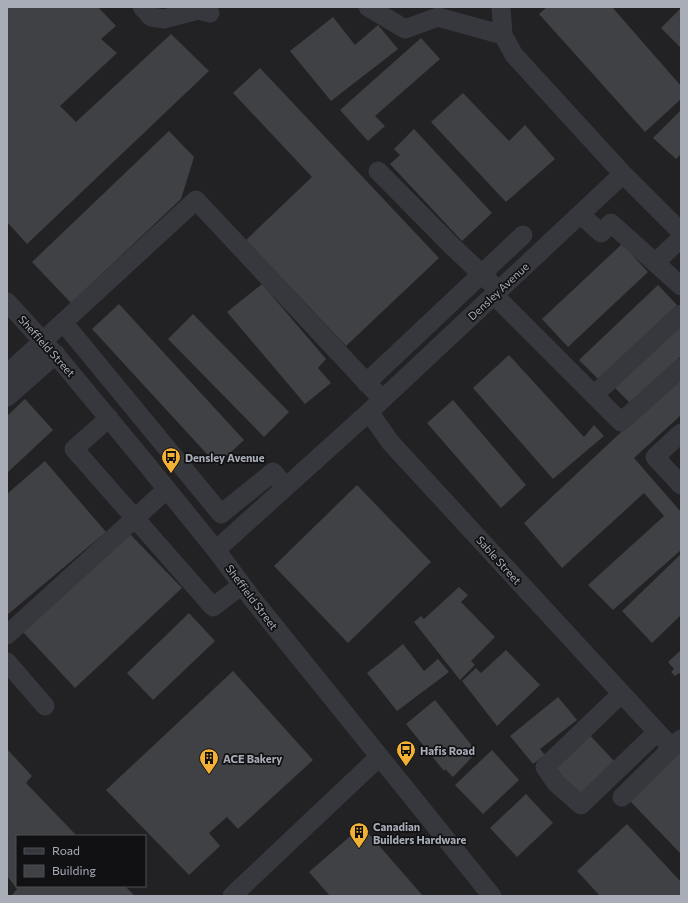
<svg xmlns="http://www.w3.org/2000/svg" width="688" height="903" viewBox="0 0 688 903" font-family="Commissioner,sans-serif">
<rect width="100%" height="100%" fill="#161618"/>
<!-- built -->
<path fill="#222225" fill-rule="evenodd" d="M7,7H681V896H7ZM17,836H145V886H17Z"/>
<!-- building -->
<path fill="#404145" d="M7,7H98L116,26L101,39L117,53L60,106L76,122L171,34L209,71L27,244L7,222Z
M547,7H612L681,86V99L645,132L539,14Z
M681,8V48L661,28Z
M333,17L355,45L378,25L398,49L331,101L290,51Z
M421,38L440,59L375,116L385,126L368,141L340,110Z
M260,68L439,258L346,346L246,240L312,177L233,93Z
M463,93L509,141L525,125L555,159L506,202L431,122Z
M681,110V154L676,159L653,138Z
M414,129L492,213L462,241L390,164L400,155L394,149Z
M169,131L194,157L181,199L71,303L32,262Z
M622,244L648,272L568,347L542,319Z
M262,284L326,359L318,368L331,383L305,404L227,312Z
M658,285L677,305L598,379L579,360Z
M119,304L244,440L217,465L92,329Z
M193,314L289,412L264,437L168,339Z
M681,322V356L631,404L614,387Z
M509,355L584,437L594,425L604,436L553,479L473,388Z
M681,376V415L634,458L681,512V550L613,610L588,585L664,516L644,493L562,568L524,523Z
M25,399L53,430L7,473V416Z
M453,400L526,485L501,508L427,423Z
M45,461L106,532L7,615V494Z
M357,485L431,562L348,643L274,566Z
M128,532L182,588L75,688L22,631Z
M681,554V615L652,643L622,611Z
M459,587L468,595L461,602L495,637L471,661L475,665L460,680L414,622L421,616L424,619Z
M189,613L215,641L153,700L127,673Z
M403,644L424,671L438,659L449,672L397,711L367,673Z
M506,650L540,685L497,726L462,681L476,668L481,673Z
M681,650V676L679,673L675,676L671,672L674,669L668,662Z
M233,671L313,760L238,829L227,817L209,833L220,846L189,875L106,790Z
M558,697L577,720L540,749L545,755L533,764L510,736Z
M435,700L473,747L471,749L475,754L453,777L445,769L444,771L406,724Z
M587,732L615,762L580,795L551,765Z
M7,749L32,776L26,783L77,836H17V886H125L135,896L12,895L17,889L7,876Z
M492,750L519,780L483,814L455,785Z
M681,750V854L629,800Z
M526,794L553,823L517,857L490,828Z
M627,824L681,882V896H600L577,871Z
M362,826L423,896H330L309,872Z"/>
<g fill="none" stroke-linecap="round" stroke-linejoin="round">
<!-- minor -->
<path stroke="#37383d" stroke-width="19" d="M142,7L151,17L164,19L198,10L210,13
M368,7L405,29L438,17L503,35
M501,7L503,35L514,55L623,174L681,232
M378,171L451,245L490,282
M580,214L601,233L611,223L681,286
M656,262L681,238
M494,295L594,395L681,314
M7,302L61,361L144,461L216,550L254,601L492,896
M63,322L221,514L273,472L286,487
M7,374L196,200L382,399
M366,383L523,235
M594,395L621,422L681,368
M7,397L56,354
M369,412L391,443L672,748
M109,418L74,449L213,607L242,585
M681,433L655,457L681,485
M216,550L369,412L623,174
M7,635L167,489
M7,662L45,706
M621,694L545,767L556,783L581,805L657,732
M622,797L681,739
M232,896L379,757"/>
</g>
<!-- icons -->
<defs>
<g id="bus-pin" transform="scale(1)"><path d="M0 17L-7.5 6A9.5 9.5 0 1 1 7.5 6Z" fill="#f2b134" stroke="#111113"/><path d="M-5-6H5V4H4V6H2V4H-2V6H-4V4H-5ZM-3.5-4V0h7V-4ZM-3.5 1.2v1.5H-2V1.2ZM2 1.2v1.5H3.5V1.2Z" fill="#111"/></g>
<g id="building-pin" transform="scale(1)"><path d="M0 17L-7.5 6A9.5 9.5 0 1 1 7.5 6Z" fill="#f2b134" stroke="#111113"/><path d="M-4-6H4V6H1V3H-1V6H-4ZM-2.5-4.3h1.7v1.8h-1.7ZM.8-4.3h1.7v1.8H.8ZM-2.5-1h1.7V.8h-1.7ZM.8-1h1.7V.8H.8Z" fill="#111"/></g>
</defs>
<g fill-rule="evenodd">
<use href="#bus-pin" x="171" y="457"/>
<use href="#bus-pin" x="406" y="750"/>
<use href="#building-pin" x="209" y="758"/>
<use href="#building-pin" x="359" y="832"/>
</g>
<g text-anchor="middle" dominant-baseline="central" stroke-width="3.5" stroke-linejoin="round" paint-order="stroke">
<!-- street labels -->
<g font-size="11" fill="#a8adb8" stroke="#111113">
<text transform="translate(498 291) rotate(-43)">Densley Avenue</text>
<text transform="translate(47 346) rotate(48)">Sheffield Street</text>
<text transform="translate(499 560) rotate(48)">Sable Street</text>
<text transform="translate(252 597) rotate(53)">Sheffield Street</text>
</g>
<!-- poi labels -->
<g font-size="11" font-weight="bold" fill="#a8adb8" stroke="#111113" text-anchor="start">
<text x="185" y="457">Densley Avenue</text>
<text x="420" y="750">Hafis Road</text>
<text x="223" y="758">ACE Bakery</text>
<text x="373" y="826">Canadian<tspan x="373" dy="13">Builders Hardware</tspan></text>
</g>
</g>
<!-- border -->
<rect width="688" height="903" fill="none" stroke="#a8adb8" stroke-width="16"/>
<!-- legend -->
<rect x="16" y="835" width="130" height="52" fill="#111113" stroke="#4d4f55"/>
<rect x="24" y="848" width="20" height="6" fill="#37383d" stroke="#4d4f55"/>
<text x="52" y="855" font-size="12" fill="#a8adb8">Road</text>
<rect x="24" y="865" width="20" height="12" fill="#404145" stroke="#4d4f55"/>
<text x="52" y="875" font-size="12" fill="#a8adb8">Building</text>
</svg>
